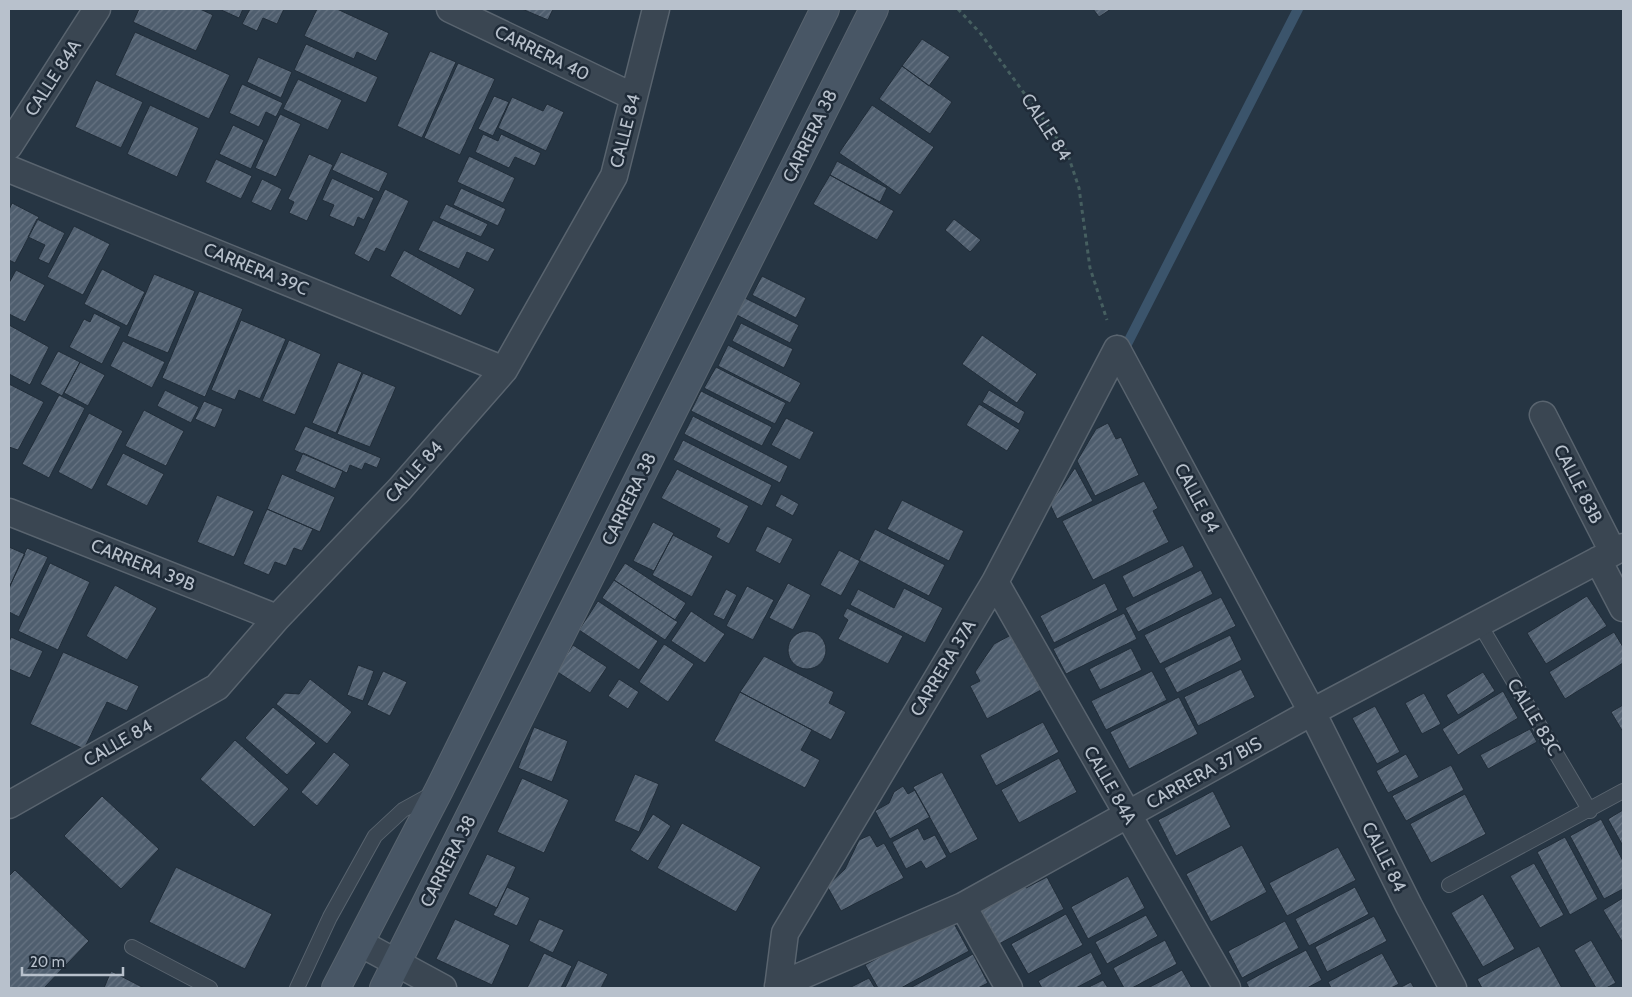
<svg xmlns="http://www.w3.org/2000/svg" width="1632" height="997" viewBox="0 0 1632 997" font-family="Cabin,sans-serif">
<defs>
<pattern id="building-hatch" width="6" height="6" patternUnits="userSpaceOnUse" patternTransform="scale(1.25)"><rect width="6" height="6" fill="#4f5e6e"/><path d="M-1 1l2-2M0 6l6-6M5 7l2-2" fill="none" stroke="#667382"/></pattern>
</defs>
<rect width="100%" height="100%" fill="#263543"/>
<g fill="none" stroke-linecap="round" stroke-linejoin="round">
<!-- stream -->
<path stroke="#3b546b" stroke-width="10" d="M1124,350L1298,9"/>
</g>
<!-- building -->
<path fill="url(#building-hatch)" stroke="#212d39" d="M139,9H200L213,15L196,51L133,22Z
M219,9H243L239,18Z
M250,9H284L277,24L263,18L257,31L242,24Z
M317,9H337L389,33L376,61L357,52L354,59L304,36Z
M522,9H553L548,20Z
M1093,9H1111L1099,17Z
M135,32L230,75L209,119L115,75Z
M922,39L950,57L929,86L902,66Z
M306,44L378,77L366,103L294,70Z
M430,51L456,62L422,138L397,126Z
M258,57L292,72L281,98L247,82Z
M458,63L495,79L460,155L424,138Z
M902,66L952,102L930,134L879,99Z
M298,79L342,100L328,130L283,109Z
M96,80L143,102L121,148L75,127Z
M242,84L283,103L276,117L266,112L259,127L229,113Z
M494,96L509,102L493,136L478,129Z
M512,97L543,111L547,104L564,112L546,151L498,128Z
M150,105L199,128L177,177L127,154Z
M872,105L934,147L900,195L839,153Z
M280,114L301,124L276,177L255,168Z
M233,125L264,140L251,169L219,154Z
M483,134L498,141L501,134L541,153L535,166L515,157L509,168L475,152Z
M341,152L388,173L379,192L332,170Z
M309,154L333,165L307,221L289,213L294,202L288,199Z
M469,156L515,178L503,203L457,182Z
M216,159L252,176L241,199L205,182Z
M837,161L887,188L880,202L830,175Z
M830,175L894,211L877,240L813,204Z
M332,178L374,198L364,220L358,217L354,227L329,216L334,205L322,200Z
M262,179L282,189L271,211L251,202Z
M461,188L506,209L498,226L453,205Z
M385,189L409,201L385,252L376,248L369,262L354,254Z
M12,203L39,217L15,263L9,260V210Z
M446,204L488,224L481,237L439,218Z
M37,219L65,233L49,264L38,259L45,245L28,237Z
M954,219L981,240L970,252L945,230Z
M433,220L495,249L488,262L467,252L459,269L418,250Z
M74,226L110,244L83,295L47,277Z
M404,250L475,289L461,316L390,276Z
M102,269L145,292L127,326L84,304Z
M16,270L45,285L25,322L9,314V283Z
M154,274L195,291L168,353L127,336Z
M762,276L806,298L796,318L752,295Z
M199,291L243,309L205,397L162,378Z
M743,297L799,325L790,343L735,314Z
M94,313L121,327L102,364L69,347L84,319L90,322Z
M241,320L286,339L260,399L239,390L235,400L211,390Z
M741,323L793,349L784,368L732,341Z
M9,325L49,347L30,385L9,374Z
M982,335L1037,374L1017,403L962,364Z
M289,340L321,354L295,415L262,401Z
M123,341L165,362L152,388L110,366Z
M728,345L801,383L790,403L718,366Z
M58,351L80,362L62,396L40,384Z
M80,362L105,375L88,406L64,393Z
M338,362L362,372L336,433L312,423Z
M716,367L786,403L775,424L704,388Z
M363,373L396,387L370,447L337,434Z
M9,384L44,402L18,450L9,447Z
M165,390L199,407L191,423L157,406Z
M989,390L1025,412L1019,424L982,402Z
M701,391L772,427L762,446L691,411Z
M59,395L85,408L49,478L22,464Z
M204,401L223,409L215,428L195,419Z
M979,404L1020,430L1007,451L966,425Z
M144,410L184,431L166,466L125,446Z
M89,413L123,431L92,490L58,472Z
M693,416L788,466L780,483L684,434Z
M786,418L814,432L800,460L771,445Z
M1108,423L1116,439L1121,437L1139,475L1095,496L1077,461L1096,429Z
M305,426L381,458L377,468L365,463L362,470L350,465L347,473L294,450Z
M683,440L772,485L762,506L673,460Z
M123,453L164,474L147,506L106,485Z
M303,453L343,471L335,489L295,471Z
M1075,468L1093,501L1057,519L1050,504Z
M677,469L749,506L729,544L716,537L720,529L661,498Z
M282,474L335,497L320,532L267,509Z
M1144,481L1158,508L1153,511L1169,542L1093,580L1062,521Z
M781,494L799,504L793,516L775,506Z
M217,495L254,511L234,557L197,542Z
M902,500L964,531L949,561L887,529Z
M267,509L313,529L302,551L294,548L286,566L275,562L269,575L243,564Z
M653,522L674,533L654,571L633,561Z
M767,526L793,539L780,564L755,551Z
M875,529L945,565L929,596L859,560Z
M673,535L713,556L692,597L652,575Z
M1183,545L1194,567L1133,598L1122,576Z
M9,547L25,554L9,588Z
M27,548L48,557L19,617L9,612V588Z
M839,550L860,561L841,596L820,585Z
M50,563L90,582L58,650L18,631Z
M625,563L686,603L675,620L614,580Z
M1201,570L1213,594L1138,632L1125,608Z
M614,580L678,622L665,640L602,598Z
M788,583L811,595L793,630L769,618Z
M1105,583L1118,610L1054,643L1040,616Z
M115,585L157,608L127,660L86,636Z
M747,586L774,600L753,640L726,626Z
M904,588L943,608L925,643L850,605L858,589L894,608Z
M726,589L737,595L724,620L713,615Z
M1587,596L1607,626L1546,664L1527,633Z
M1221,597L1236,626L1160,664L1144,635Z
M598,601L658,641L639,670L579,630Z
M847,608L903,636L888,664L838,639L848,620L843,616Z
M691,611L725,634L705,663L671,641Z
M1124,613L1137,639L1066,674L1053,649Z
M788 650a19 19 0 1 1 38 0a19 19 0 1 1-38 0Z
M1614,632L1623,647V663L1565,699L1549,672Z
M1011,635L1041,690L987,719L970,686L980,681L975,672L994,644Z
M1230,635L1242,660L1177,693L1164,668Z
M11,637L43,651L30,678L9,669V642Z
M664,644L694,664L668,702L639,682Z
M573,645L607,667L590,693L556,671Z
M1131,648L1142,670L1100,690L1089,669Z
M63,652L139,686L127,711L107,702L84,749L30,724Z
M764,656L834,692L829,703L846,712L831,740L740,692Z
M358,665L374,671L363,701L347,695Z
M1241,669L1255,697L1198,726L1184,697Z
M383,671L407,682L390,716L367,705Z
M1152,671L1167,700L1106,730L1091,701Z
M1483,672L1495,691L1458,715L1446,695Z
M310,679L352,712L327,744L276,704L285,693L299,694Z
M619,679L639,692L628,709L608,696Z
M1503,691L1518,718L1458,755L1442,729Z
M740,692L812,730L801,750L820,760L805,788L714,741Z
M1424,693L1441,724L1422,734L1405,703Z
M1179,697L1198,734L1129,769L1110,732Z
M1623,705V732L1611,712Z
M1375,706L1400,752L1377,764L1352,718Z
M273,707L316,743L287,775L245,738Z
M1043,722L1059,752L996,786L980,755Z
M534,727L568,741L552,782L518,768Z
M1530,729L1537,742L1488,769L1480,755Z
M235,740L289,789L254,827L200,779Z
M334,752L350,765L317,806L301,792Z
M1406,754L1419,777L1388,793L1376,771Z
M1059,758L1077,792L1019,823L1001,790Z
M1451,765L1464,790L1406,821L1392,796Z
M942,772L978,839L950,854L913,787Z
M635,774L659,784L639,832L614,821Z
M522,778L569,800L544,853L497,832Z
M903,786L908,794L915,790L930,817L890,839L875,811L889,803L894,792Z
M1213,791L1231,827L1176,856L1158,820Z
M1465,794L1486,834L1431,863L1410,824Z
M102,796L159,849L121,889L64,836Z
M1623,810V846L1608,819Z
M653,814L671,826L648,861L630,850Z
M1601,819L1623,861V889L1604,899L1570,836Z
M682,823L761,867L736,912L657,868Z
M918,828L924,840L935,835L947,857L926,869L921,861L906,869L892,842Z
M870,835L877,847L884,843L904,878L841,911L827,886L845,869L859,840Z
M1565,837L1598,899L1570,915L1537,852Z
M1242,845L1267,892L1211,922L1186,874Z
M1338,847L1356,880L1287,916L1269,883Z
M487,854L516,867L497,908L468,894Z
M1534,863L1564,915L1540,928L1510,876Z
M176,867L272,914L245,969L149,922Z
M15,870L89,941L44,988H9V876Z
M1128,876L1145,908L1088,939L1071,907Z
M1047,877L1064,909L999,944L979,907L1023,883L1026,888Z
M507,887L530,898L517,926L493,915Z
M1355,887L1369,914L1309,946L1295,919Z
M1483,894L1515,949L1483,967L1451,913Z
M1623,898V943L1603,910Z
M1066,914L1083,945L1028,974L1011,944Z
M1146,915L1158,936L1107,964L1095,942Z
M1374,916L1387,941L1327,972L1315,947Z
M951,918L969,951L901,988H878L865,965Z
M455,919L510,945L492,985L436,959Z
M539,919L564,930L553,953L529,941Z
M1285,921L1299,948L1242,978L1228,951Z
M1165,940L1177,964L1132,988H1124L1113,968Z
M1591,940L1616,983L1606,988H1596L1574,950Z
M1539,946L1562,988H1482L1477,979Z
M1306,950L1322,980L1307,988H1249L1246,982Z
M1091,952L1102,974L1076,988H1042L1038,981Z
M544,953L572,966L561,988H527Z
M1382,953L1399,984L1391,988H1331L1328,982Z
M973,954L988,983L978,988H910Z
M578,960L608,974L601,988H565Z
M1182,970L1192,988H1148Z
M111,971L144,988H104Z
M869,978L875,988H849Z
M1103,980L1108,988H1087Z
M1411,982L1414,988H1399Z"/>
<g fill="none" stroke-linecap="round" stroke-linejoin="round">
<!-- service casing -->
<g stroke="#59646f" stroke-width="16">
<path id="service" d="M1479,623L1590,811
M1449,885L1623,791
M132,947L210,988
M297,988L330,917L375,836L403,810L432,794"/>
</g>
<!-- minor casing -->
<g stroke="#59646f" stroke-width="29">
<path id="minor" d="M450,9L634,97
M9,146L97,9
M9,169L504,370
M1117,349L1312,712L1409,906L1453,988
M1543,415L1613,552
M9,512L277,618
M1598,560L1623,608
M995,582L1227,988
M9,805L217,687L277,618L399,490L504,370L614,176L656,9
M963,906L1009,988
M360,943L443,988
M778,986L963,906L1312,712L1623,547
M778,988L785,933L995,582L1117,349"/>
</g>
<!-- secondary casing -->
<g stroke="#59646f" stroke-width="30">
<path id="secondary" d="M336,988L439,790L825,9
M384,988L874,9"/>
</g>
<!-- path -->
<path stroke="#465f60" stroke-width="3" stroke-dasharray="4 4" stroke-linecap="butt" d="M958,9L981,34L1067,152L1079,188L1090,268L1107,320"/>
<!-- service -->
<use href="#service" stroke="#3a4652" stroke-width="14"/>
<!-- minor -->
<use href="#minor" stroke="#3a4652" stroke-width="26"/>
<!-- secondary -->
<use href="#secondary" stroke="#485665" stroke-width="28"/>
</g>
<g text-anchor="middle" dominant-baseline="central" stroke-width="5" stroke-linejoin="round" paint-order="stroke">
<!-- street labels -->
<g font-size="18" fill="#b8c1cc" stroke="#1f2b38">
<text transform="translate(542 53) rotate(26)">CARRERA 40</text>
<text transform="translate(53 78) rotate(-57)">CALLE 84A</text>
<text transform="translate(1046 127) rotate(57)">CALLE 84</text>
<text transform="translate(625 131) rotate(-76)">CALLE 84</text>
<text transform="translate(810 136) rotate(-64)">CARRERA 38</text>
<text transform="translate(256 269) rotate(22)">CARRERA 39C</text>
<text transform="translate(414 472) rotate(-48)">CALLE 84</text>
<text transform="translate(1578 484) rotate(63)">CALLE 83B</text>
<text transform="translate(1197 498) rotate(62)">CALLE 84</text>
<text transform="translate(629 499) rotate(-64)">CARRERA 38</text>
<text transform="translate(143 565) rotate(22)">CARRERA 39B</text>
<text transform="translate(943 668) rotate(-59)">CARRERA 37A</text>
<text transform="translate(1534 717) rotate(59)">CALLE 83C</text>
<text transform="translate(118 743) rotate(-30)">CALLE 84</text>
<text transform="translate(1204 773) rotate(-29)">CARRERA 37 BIS</text>
<text transform="translate(1110 785) rotate(60)">CALLE 84A</text>
<text transform="translate(1384 857) rotate(63)">CALLE 84</text>
<text transform="translate(448 861) rotate(-63)">CARRERA 38</text>
</g>
</g>
<!-- border -->
<rect width="1632" height="997" fill="none" stroke="#b8c1cc" stroke-width="20"/>
<!-- scale -->
<path d="M22 967v8h101v-8" fill="none" stroke="#b8c1cc" stroke-width="2.5"/>
<text x="30" y="967" font-size="15" fill="#b8c1cc" stroke="#1f2b38" stroke-width="4" paint-order="stroke">20 m</text>
</svg>
